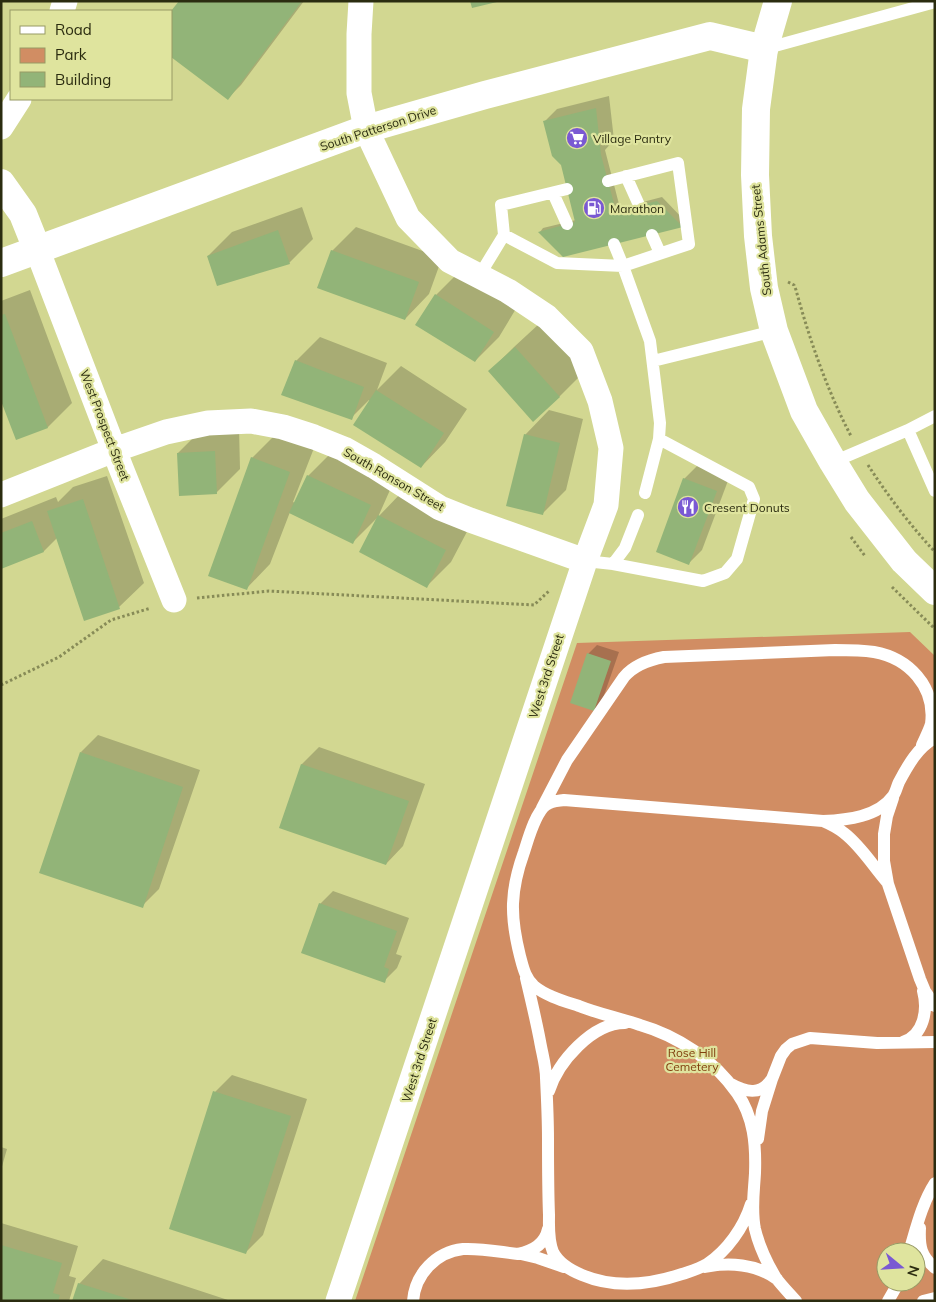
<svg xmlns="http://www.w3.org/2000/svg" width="936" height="1302" viewBox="0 0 936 1302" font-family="Mulish,sans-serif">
<rect width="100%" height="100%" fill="#d2d791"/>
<!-- green -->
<path fill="#d18d63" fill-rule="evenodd" d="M910,632L935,656V1301H355L577,643ZM886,1252H916V1282H886Z"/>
<!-- shadow -->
<path fill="#0003" d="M180,1H304L241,85L228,98Z
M609,96L614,140L605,150L620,208L662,197L686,222L682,226L540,232L543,228L576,220L562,164L544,122L557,109Z
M302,207L313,239L289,263L208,256L232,232Z
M356,227L442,258L429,294L405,319L332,251Z
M460,271L517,307L499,337L475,361L436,295Z
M30,290L72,403L48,427L17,438L1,397V301Z
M540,323L584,372L560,396L533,420L490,371L514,347Z
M320,337L387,363L377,390L401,366L467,409L445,442L421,467L370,401L369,400L351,418L296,361Z
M549,410L583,419L566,490L542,514L525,435Z
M239,427L240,469L216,493L178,453L202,429Z
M276,434L314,448L293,502L295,503L308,476L332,452L394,481L378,517L403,491L470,526L451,562L427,586L378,517L353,542L290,512L270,564L246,589L252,458Z
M697,466L729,478L702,550L689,563L684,479Z
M107,476L144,583L119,607L58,537L44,551L1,568V519L56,497L58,502L73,487Z
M597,645L619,652L602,701L594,710L588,654Z
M98,735L200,770L159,889L142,906L81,752Z
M319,747L425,784L403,846L386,864L280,827L302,764Z
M333,891L409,918L396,954L402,956L397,968L384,981L320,904Z
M232,1075L307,1099L263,1235L246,1252L215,1092Z
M1,1147L7,1149L1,1170Z
M1,1223L78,1246L69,1276L76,1278L69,1301H1Z
M103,1259L231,1301H73L79,1284Z"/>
<!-- building -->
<path fill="#92b478" d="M179,1H302L228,100L171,57V11Z
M470,1H497V2L472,8Z
M596,108L601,155L616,211L657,201L683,227L563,257L538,232L575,222L561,165L552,156L543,121Z
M278,230L290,264L217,286L207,256Z
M331,250L419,282L405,320L317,288Z
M435,294L494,332L475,362L415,325Z
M5,314L48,428L16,440L1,401V315Z
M515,347L560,397L533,422L488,371Z
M295,360L364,387L352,420L281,395Z
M376,390L444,433L421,468L353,425Z
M524,434L560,443L543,515L506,506Z
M215,451L217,494L179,496L177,453Z
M251,457L290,472L247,590L208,576Z
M307,475L371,505L353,544L289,513Z
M683,478L717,491L689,565L656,552Z
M83,499L120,609L84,621L47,511Z
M378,515L446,550L427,588L359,552Z
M32,521L44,552L1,569V533Z
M587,653L611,661L594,711L570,703Z
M80,752L183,787L143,908L39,873Z
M301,764L409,801L386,865L279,828Z
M319,903L397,931L384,967L389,969L385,983L301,953Z
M213,1091L291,1116L246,1254L169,1229Z
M1,1245L62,1263L53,1293L60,1295L58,1301H1Z
M78,1283L132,1300V1301H72Z"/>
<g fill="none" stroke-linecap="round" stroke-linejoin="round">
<!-- path -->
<path stroke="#878b57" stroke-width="3" stroke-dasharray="2.5 2.5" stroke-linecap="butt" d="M788,282L794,285L796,290C810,341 827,390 851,436
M868,465C888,496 910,525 935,552
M851,537L865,556
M892,587L935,629
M197,598L269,591L534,605L549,591
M1,685L59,657L111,620L151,608"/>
<!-- lane -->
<path stroke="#fff" stroke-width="12" d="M764,49L935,2
M626,176L639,205
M608,181L678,163L689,244L623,266L614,244
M553,193L567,224
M504,235L501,205L567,189
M652,235L660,253
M479,276L504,235L557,263L623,266L650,341L660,423L659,439L645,493
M653,361L774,331
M908,430L935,491
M833,462L908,430L935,416
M585,561L613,564L625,548L638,515
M613,564L703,581L725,573L737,559L754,499L749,487L659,439
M893,798L887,816L884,834V861L888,884L920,979L925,991L935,1006
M542,808L567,760L624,677C634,665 648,660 664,657L835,650C848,650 861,650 874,652C908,658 936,686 931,724C929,731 925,738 922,745
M823,821C830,824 838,828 844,833C861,846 873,866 887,882
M526,978C531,999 536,1020 540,1041C542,1053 546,1066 546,1078C547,1098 548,1119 548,1139C548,1164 548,1189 549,1215C549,1227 548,1240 553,1252C559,1264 570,1270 582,1275C615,1289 649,1285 682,1274C691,1271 699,1269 707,1264C727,1251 744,1227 751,1204
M903,1042C924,1035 928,1010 923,991
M731,1084C747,1093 761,1095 772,1079
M549,1091C558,1062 592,1023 625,1023
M758,1139L762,1111L772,1079L781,1056L786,1049L792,1044L810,1038L877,1043L935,1042
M920,1228C919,1247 921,1256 935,1268
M909,1252C916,1229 922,1203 935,1183
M521,1254L538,1258L564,1267
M705,1267C729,1262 756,1264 777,1279
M413,1301C415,1274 436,1252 463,1249C481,1248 500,1252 518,1254C533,1251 545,1244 548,1229
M796,1301C789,1293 782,1286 776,1278C767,1263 759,1246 755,1229C751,1210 754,1192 755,1173C756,1145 754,1117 737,1093C714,1060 678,1036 640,1025C620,1018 599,1014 579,1006C564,1001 546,996 534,986C525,978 523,967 520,956C510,916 510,891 524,852C528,840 535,813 546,805C551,801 558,801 564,800L823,821C847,820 878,817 893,796C896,792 897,786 899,782C908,765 918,747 935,738
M888,1301L899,1282
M923,1301L935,1298"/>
<!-- street -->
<path stroke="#fff" stroke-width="25" d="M62,11L65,1
M1,127L19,99
M37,249L121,468L174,600
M1,495L114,450L166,432L208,423L251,421L283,427L314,437L344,449L374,466L440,508L470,520L585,561
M338,1301L585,561L606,505L611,448L600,401L581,351L547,317L508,291L450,261L408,218L366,129L359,93V34L361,1"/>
<!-- secondary -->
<path stroke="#fff" stroke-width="28" d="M764,49L756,109L755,175L758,236L764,288L774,331L804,411L833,462L857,501L904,561L935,591
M1,183L23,214L37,249"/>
<!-- primary -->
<path stroke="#fff" stroke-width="28" d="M1,263L366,129L485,95L710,36L764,49L778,1"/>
</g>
<!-- icons -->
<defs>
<g id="supermarket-disc" transform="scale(1.125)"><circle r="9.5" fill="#7a59d3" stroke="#dfe49e"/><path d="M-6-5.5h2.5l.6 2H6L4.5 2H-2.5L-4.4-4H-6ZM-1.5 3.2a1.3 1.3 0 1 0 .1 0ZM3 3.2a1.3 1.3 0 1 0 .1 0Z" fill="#fff"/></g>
<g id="fuel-disc" transform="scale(1.125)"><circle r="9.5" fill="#7a59d3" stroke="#dfe49e"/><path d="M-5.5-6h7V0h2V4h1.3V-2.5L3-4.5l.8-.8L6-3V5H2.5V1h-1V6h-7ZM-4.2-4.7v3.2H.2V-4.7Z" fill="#fff"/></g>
<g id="restaurant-disc" transform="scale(1.125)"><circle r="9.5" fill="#7a59d3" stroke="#dfe49e"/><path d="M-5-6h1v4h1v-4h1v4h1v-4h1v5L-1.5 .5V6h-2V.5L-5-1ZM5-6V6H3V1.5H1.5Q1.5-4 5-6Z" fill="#fff"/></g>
</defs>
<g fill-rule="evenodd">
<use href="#supermarket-disc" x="577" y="138"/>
<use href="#fuel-disc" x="594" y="208"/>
<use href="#restaurant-disc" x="688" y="507"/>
</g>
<g text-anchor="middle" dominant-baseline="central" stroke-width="4.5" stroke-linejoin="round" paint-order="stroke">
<!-- street labels -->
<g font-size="12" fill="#2b2c10" stroke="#dfe49e">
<text transform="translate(378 128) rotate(-18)">South Patterson Drive</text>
<text transform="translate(761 240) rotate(-96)">South Adams Street</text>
<text transform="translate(105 425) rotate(69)">West Prospect Street</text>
<text transform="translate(394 479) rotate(30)">South Ronson Street</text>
<text transform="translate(546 676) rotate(-72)">West 3rd Street</text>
<text transform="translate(419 1060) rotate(-72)">West 3rd Street</text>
</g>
<!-- poi labels -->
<g font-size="12" fill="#2b2c10" stroke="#dfe49e" text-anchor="start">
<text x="593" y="138">Village Pantry</text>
<text x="610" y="208">Marathon</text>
<text x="704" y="507">Cresent Donuts</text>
</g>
<!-- park labels -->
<g font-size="12" fill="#82410f" stroke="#dfe49e">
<text x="692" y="1052">Rose Hill<tspan x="692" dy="14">Cemetery</tspan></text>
</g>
</g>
<!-- border -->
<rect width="936" height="1302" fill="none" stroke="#2b2c10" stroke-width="5"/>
<!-- legend -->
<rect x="10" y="10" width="162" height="90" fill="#dfe49e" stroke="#979a65"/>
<rect x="20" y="26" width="25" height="8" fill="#ffffff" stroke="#979a65"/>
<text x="55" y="35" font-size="15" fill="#2b2c10">Road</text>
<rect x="20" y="48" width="25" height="15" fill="#d18d63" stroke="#979a65"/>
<text x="55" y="60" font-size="15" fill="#2b2c10">Park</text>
<rect x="20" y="72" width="25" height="15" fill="#92b478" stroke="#979a65"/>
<text x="55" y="85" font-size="15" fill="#2b2c10">Building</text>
<!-- north arrow -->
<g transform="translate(901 1267) rotate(108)"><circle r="24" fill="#dfe49e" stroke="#979a65"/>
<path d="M0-4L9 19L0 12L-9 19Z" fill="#7a59d3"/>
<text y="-8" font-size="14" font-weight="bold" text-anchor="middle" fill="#2b2c10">N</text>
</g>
</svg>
